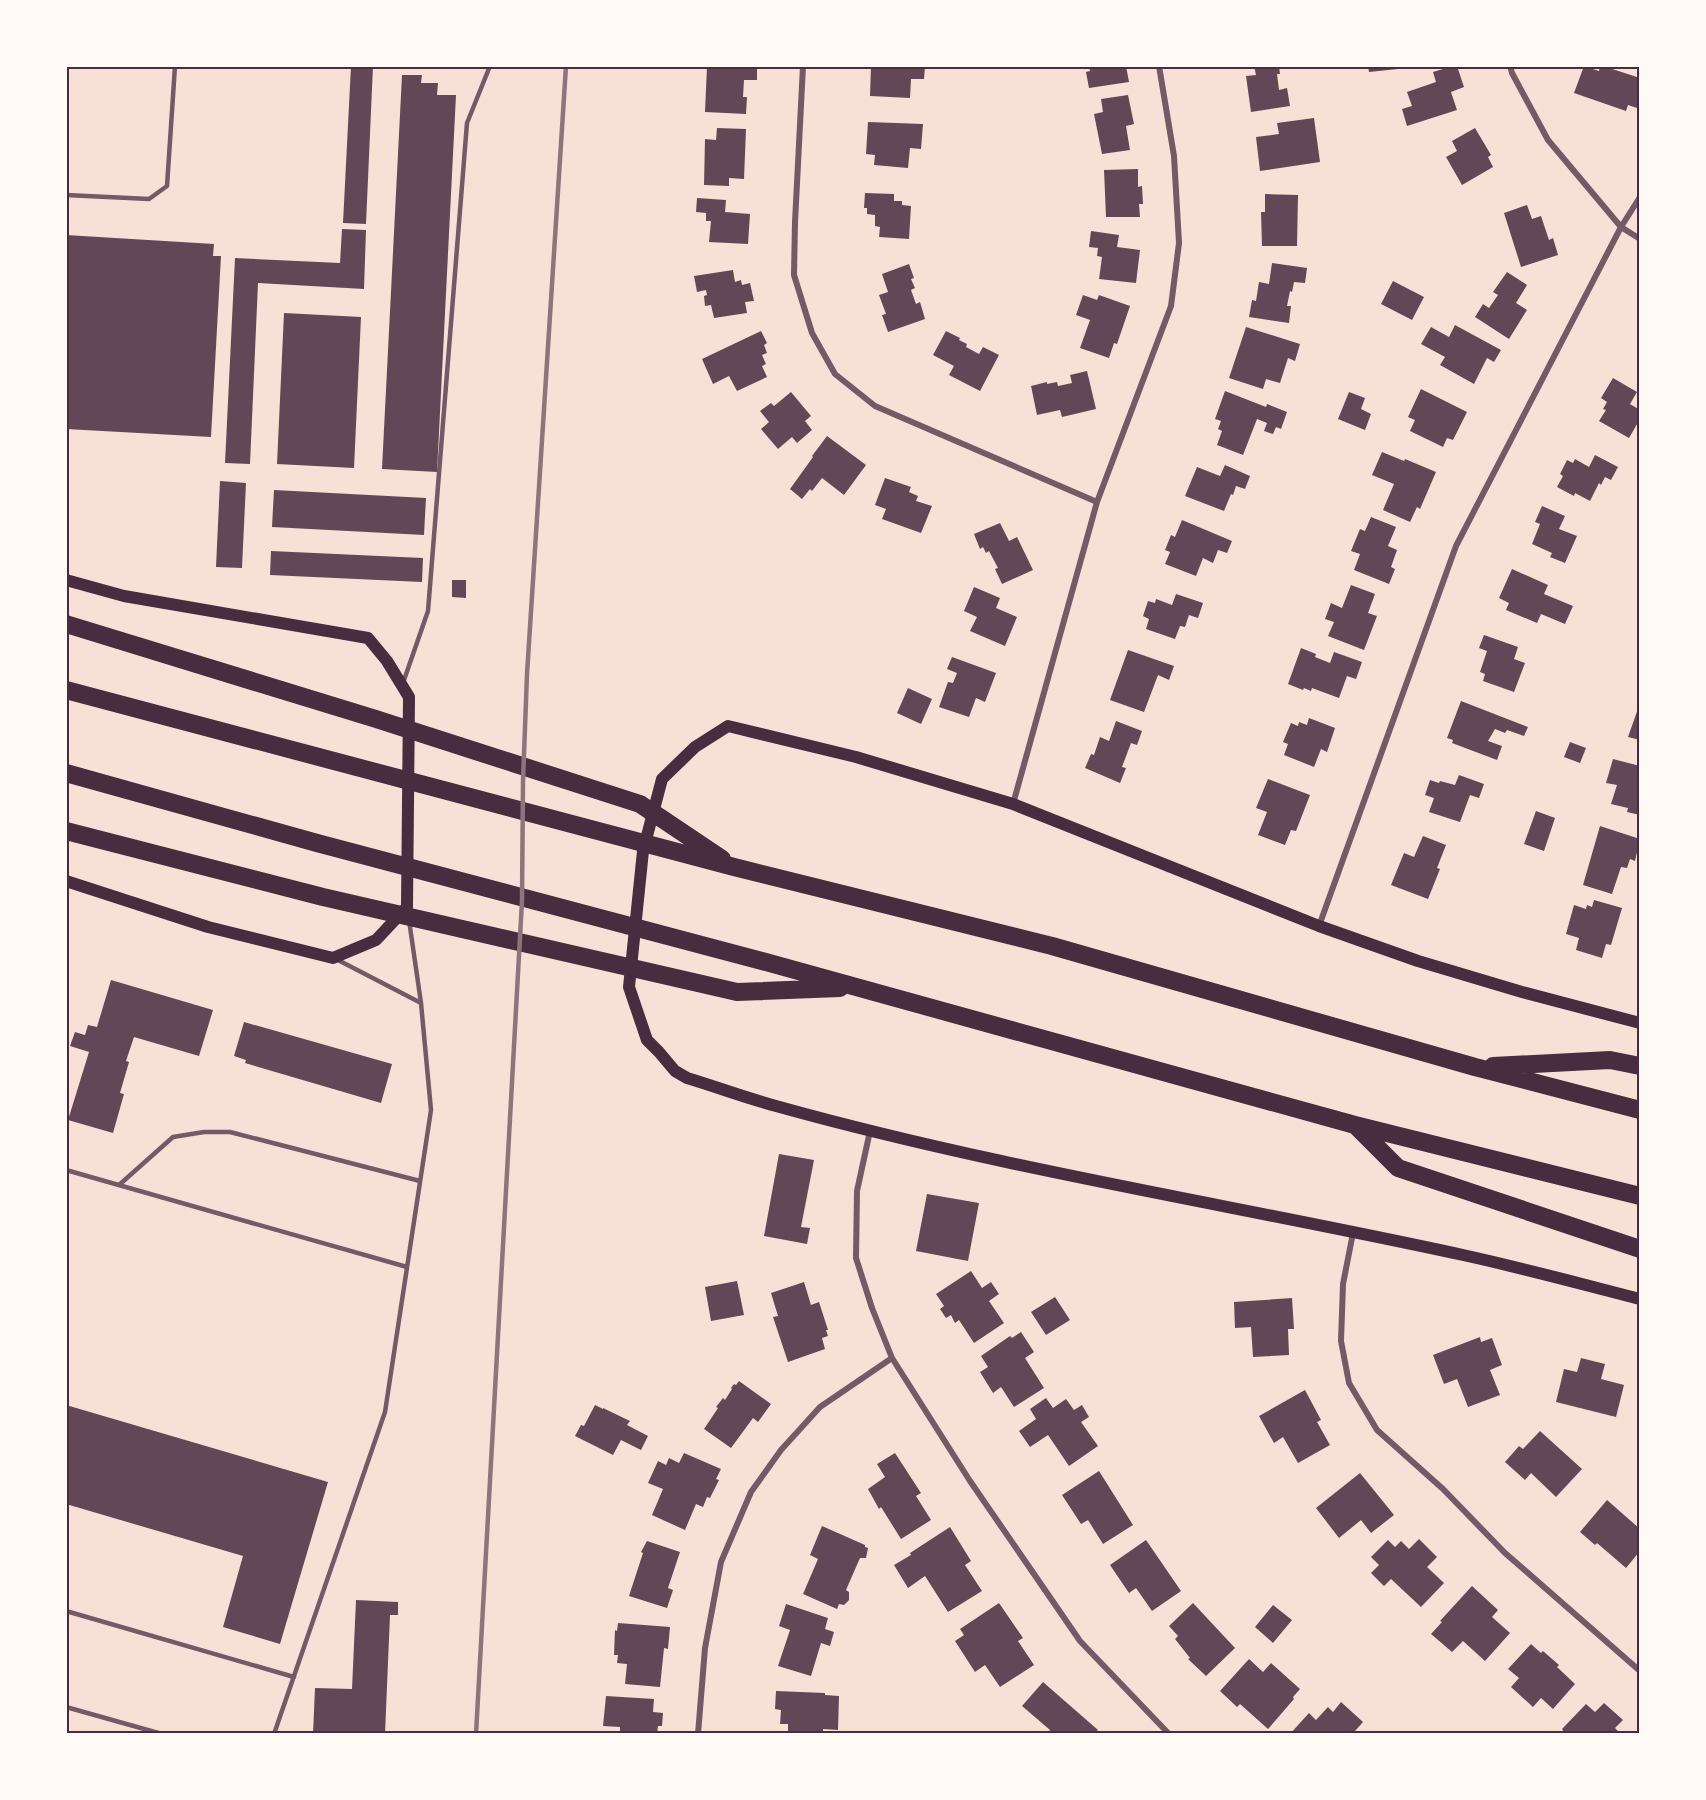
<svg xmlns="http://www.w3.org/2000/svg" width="1706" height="1800" viewBox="0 0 1706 1800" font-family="'Golos Text',sans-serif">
<rect width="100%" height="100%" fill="#f7e1d7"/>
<!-- building -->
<path fill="#644757" d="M351,66H373L366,224L343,223Z
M707,66H757V80H744L743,97H747L746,114L705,112Z
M871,66H925L924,79H911L910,98L870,96Z
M1089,66H1126L1129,82L1089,88L1086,72L1090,71Z
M1254,66H1279L1280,74H1277L1279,90L1287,88L1290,106L1251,112L1246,76L1256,75Z
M1368,66H1397L1398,69L1369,72Z
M1453,66H1457L1464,87L1451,92L1457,110L1407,126L1402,109L1412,106L1407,92L1436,82L1433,72Z
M1584,66L1599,71L1600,66H1603L1640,78V109L1628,105L1626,111L1574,93Z
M402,75H422L421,83H438L437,95H456L437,472L382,469Z
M1128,95L1134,124L1126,126L1130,150L1102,154L1094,114L1103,112L1101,99Z
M1314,118L1320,162L1260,171L1256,137L1279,134L1277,123Z
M868,122L923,124L921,149L910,148L908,168L874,165L875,155L866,154Z
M717,128L746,129L744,179L729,178V186L704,185L705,139L716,140Z
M1475,128L1491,155L1488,157L1493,167L1462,185L1446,157L1457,151L1452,141Z
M1138,169V187L1142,186L1143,204H1139L1140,217H1106L1104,170Z
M865,193L894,194V201H902V205L911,206L909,239L879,237L880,227L875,226V215L867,214V208H864Z
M1265,194L1298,195L1297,246H1262L1261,212H1265Z
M697,198L726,200L725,212L750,214L748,244L709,242L711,221H706V213L696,212Z
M1527,205L1532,219L1541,216L1549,240L1553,238L1558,255L1521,267L1504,213Z
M342,229L366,230L364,289L258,283L250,464L225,463L235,258L340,263Z
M1091,231L1119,235L1117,247L1140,250L1136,283L1099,279L1102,257L1097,256L1098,248L1089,247Z
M66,235L214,244L213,256H221L211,437L66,429Z
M1272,263L1307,268L1305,283L1294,282L1292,292L1290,291L1287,306H1291L1289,323L1249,317L1252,300L1256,301L1259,282L1269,284Z
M909,264L914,278L911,279L915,288L911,290L916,304L920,302L925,319L888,332L882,315L886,314L879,295L888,292L882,274Z
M733,270L735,282L741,280L742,285L750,283L754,301L745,302L747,313L714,318L711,305L705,306L704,296L707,295L706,290L697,292L694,276Z
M1507,272L1527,285L1516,303L1527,310L1509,339L1475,317L1483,304L1489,308L1498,295L1493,292Z
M1393,281L1424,297L1412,320L1381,304Z
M1083,295L1097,300L1099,295L1130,306L1117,344L1114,343L1109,358L1080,348L1090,320L1076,315Z
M284,313L361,317L354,468L277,464Z
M1455,325L1501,350L1494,362L1487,358L1474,384L1440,365L1445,357L1421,344L1431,327L1449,337Z
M1246,327L1300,344L1295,361L1288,358L1280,383L1266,379L1263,389L1229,378Z
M761,331L767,343L764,345L767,353L762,355L766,364L762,366L767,377L737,391L729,376L713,384L702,359Z
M946,331L960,338L959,340L967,344L966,347L979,354L983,347L999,355L980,391L949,375L954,366L933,355Z
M1087,371L1096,409L1062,417L1060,410L1037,415L1031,386L1047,382V384L1057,382L1058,386L1072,383L1070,375Z
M1613,378L1637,392L1630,404L1640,410V419L1629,438L1599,421L1606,410L1603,409L1607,402L1601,398Z
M1421,389L1467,412L1453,440L1447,438L1443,447L1410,431L1415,420L1408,417Z
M1225,391L1266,407L1267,404L1287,412L1281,429L1276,427L1273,434L1264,431L1267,423L1257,419L1243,455L1217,445L1222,431L1218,429L1221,421L1215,419Z
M791,392L811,416L805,421L812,430L797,443L792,437L778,449L761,429L769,422L760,411L771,403L774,406Z
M1349,392L1365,398L1361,409L1371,414L1365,430L1338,419Z
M827,436L866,465L844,495L822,478L812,491L810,489L802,499L790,489L813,457L812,456Z
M1382,452L1404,461L1405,459L1436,472L1420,509L1417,507L1410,522L1383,510L1394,484L1372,475Z
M1595,455L1618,467L1611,480L1605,477L1601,485L1599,483L1590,501L1575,493L1574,496L1557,487L1563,476L1560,474L1567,460L1573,463L1575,459L1589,467Z
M1225,465L1250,476L1245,489L1236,486L1233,495L1231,494L1224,511L1185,496L1197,467L1220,476Z
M885,478L911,487L909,492L918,496L916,501L932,506L921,533L882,519L886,509L875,505Z
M220,481L246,483L242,568L216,567Z
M274,490L426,498L424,535L272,527Z
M1542,506L1565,516L1559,529L1577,536L1565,563L1550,557L1552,553L1532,544L1540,524L1535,522Z
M1371,517L1396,527L1388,546L1397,550L1391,567L1395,569L1389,584L1354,570L1360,554L1351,551L1360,529L1365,531Z
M1182,520L1232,541L1227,553L1218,550L1213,563L1203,558L1196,576L1165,564L1170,552L1165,550L1171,535L1175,537Z
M1000,523L1009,541L1017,537L1033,570L1002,584L995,569L998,568L989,551L986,553L983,547L980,549L974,534Z
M271,551L423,558L422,582L270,575Z
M1512,569L1548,585L1544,594L1573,606L1565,624L1541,614L1537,623L1506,610L1509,603L1499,598Z
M452,580H466V598L452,597Z
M1351,585L1375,594L1368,613L1377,616L1364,650L1328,636L1334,622L1325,619L1331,603L1342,608Z
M974,587L1000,598L996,608L1017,617L1005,646L970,631L977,617L964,611Z
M1176,594L1203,603L1198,618L1189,615L1185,627L1180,626L1175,639L1146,629L1149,619L1143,616L1148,601L1155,603L1156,599L1172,605Z
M1484,635L1518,647L1514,659L1525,663L1514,692L1483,681L1485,674L1480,672L1487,651L1479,648Z
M1301,648L1316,654L1315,657L1330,663L1334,652L1362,662L1356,679L1347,676L1339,698L1312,688L1311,691L1304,688L1303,690L1288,684Z
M1128,650L1174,666L1169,680L1158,675L1144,712L1110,700Z
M952,657L996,673L985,702L976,698L969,717L939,707L948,682L953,683L957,673L947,669Z
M908,688L932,699L921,724L897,713Z
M1461,701L1528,727L1524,736L1507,730L1505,733L1495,729L1488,741L1502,746L1497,760L1452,743L1453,740L1447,738Z
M1640,703V740L1628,737Z
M1309,718L1335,728L1327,752L1321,749L1314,767L1284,755L1288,744L1283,742L1291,723L1298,726L1299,722L1307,725Z
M1116,721L1142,731L1137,745L1131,743L1122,767L1126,768L1120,783L1085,768L1091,754L1094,755L1100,737L1109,741Z
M1570,742L1586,748L1580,763L1564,757Z
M1613,759L1640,766L1637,778L1640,779V815L1627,812L1628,808L1611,804L1617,785L1606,783Z
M1459,775L1484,784L1479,798L1470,795L1460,822L1429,812L1434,798L1425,795L1430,780L1439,783L1440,781L1455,785Z
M1268,779L1310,795L1296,831L1291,830L1285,845L1258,835L1267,812L1256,808Z
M1536,811L1555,818L1544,851L1524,844Z
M1600,826L1640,839L1635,861L1630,859L1627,868L1621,867L1612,894L1583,885Z
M1423,836L1446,845L1437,868L1440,869L1428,899L1391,885L1404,853L1414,857Z
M1594,900L1622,908L1611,945L1606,944L1602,958L1576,950L1579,938L1566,934L1574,905L1586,909L1587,905L1592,907Z
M111,980L213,1010L199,1056L134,1037L126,1061L129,1062L120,1093L124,1094L113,1133L68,1120L89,1052L70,1046L75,1032L85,1035L88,1025L97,1027Z
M244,1022L392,1064L381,1103L245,1063L246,1060L234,1056Z
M779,1154L814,1160L801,1227L810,1228L807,1244L764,1236Z
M927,1194L979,1203L968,1261L916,1251Z
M971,1271L982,1288L991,1282L999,1294L989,1301L1004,1323L974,1343L959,1320L955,1323L951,1315L946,1318L940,1309L944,1306L936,1294Z
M737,1281L744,1315L711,1321L705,1287Z
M804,1282L811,1305L819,1302L828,1330H826L828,1336L822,1338L825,1349L788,1362L773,1317L778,1316L771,1293Z
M1055,1297L1070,1320L1046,1335L1031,1312Z
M1292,1298L1294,1329H1288L1289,1355L1253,1357L1251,1327L1235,1328L1234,1302Z
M1021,1332L1034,1352L1025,1358L1044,1388L1014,1407L1001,1387L993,1393L980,1372L988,1367L981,1356L1010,1336L1012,1338Z
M1480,1337L1481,1342L1492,1338L1502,1365L1490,1370L1500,1395L1468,1407L1457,1379L1444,1384L1433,1355Z
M1581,1358L1605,1364L1601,1379L1624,1385L1616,1417L1556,1402L1564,1369L1577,1372Z
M739,1381L771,1404L758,1422L753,1418L731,1448L704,1429L718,1408L716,1407L723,1398L725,1400L732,1389L731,1388L734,1384L736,1385Z
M1305,1390L1321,1420L1317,1422L1330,1445L1298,1463L1283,1437L1274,1443L1259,1416Z
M1046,1398L1053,1408L1066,1399L1074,1410L1082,1405L1089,1417L1081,1422L1098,1446L1069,1466L1048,1435L1030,1447L1019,1431L1036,1419L1030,1409Z
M66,1405L328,1482L280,1644L223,1627L243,1556L66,1504Z
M595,1405L603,1409V1408L630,1421L627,1425L648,1436L641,1450L621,1440L613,1455L575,1436L581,1425L584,1426Z
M1540,1431L1582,1469L1556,1497L1531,1473L1525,1480L1505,1462L1519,1446L1523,1449Z
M684,1453L721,1469L716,1479L719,1480L710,1498L707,1497L703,1507L696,1504L685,1530L652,1515L663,1489L648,1483L658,1461L666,1465L669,1458L679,1463Z
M895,1453L921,1493L916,1496L931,1520L901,1539L881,1507L879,1509L868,1489L885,1477L877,1464Z
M1099,1471L1133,1525L1103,1544L1088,1520L1081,1524L1062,1495Z
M1360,1473L1394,1515L1371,1533L1361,1520L1339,1538L1316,1508Z
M1607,1500L1640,1529V1551L1626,1568L1597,1543L1595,1545L1580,1532Z
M822,1526L865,1545V1547L868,1548L866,1558H860L846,1590L849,1592V1600L844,1605L839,1604L837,1609L803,1594L818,1559L810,1555Z
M950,1527L971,1561L965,1565L982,1591L948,1612L925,1576L908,1588L894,1565L911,1555L910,1553Z
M1419,1539L1437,1557L1427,1567L1444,1583L1421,1607L1391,1579L1384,1586L1371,1573L1379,1565L1371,1557L1388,1540L1395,1547L1401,1541L1409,1549Z
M1146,1540L1181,1591L1152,1611L1136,1588L1129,1593L1110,1565Z
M647,1541L680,1552L668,1588L673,1590L667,1608L629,1596L643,1553L641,1552Z
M1472,1586L1498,1610L1492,1617L1510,1633L1485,1661L1463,1641L1452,1652L1431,1634L1442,1622L1440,1621Z
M356,1600L398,1602V1615H390L385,1734H313L315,1688L352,1689Z
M999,1603L1023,1638L1018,1641L1034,1665L1000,1687L985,1665L975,1672L955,1641L964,1635L960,1629Z
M1193,1603L1235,1648L1206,1676L1188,1659L1190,1658L1175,1639L1178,1636L1169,1626Z
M786,1604L828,1618L825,1629L834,1632L830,1646L821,1643L811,1676L778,1666L790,1630L779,1626Z
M1273,1605L1292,1620L1273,1643L1255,1627Z
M618,1623L670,1627L668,1649L664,1648L660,1687L625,1684L627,1664L617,1663L618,1655H614L615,1630L617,1631Z
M1531,1644L1541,1653L1543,1651L1559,1665L1557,1667L1575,1684L1553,1709L1541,1698L1533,1707L1511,1687L1519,1678L1508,1669Z
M1249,1659L1263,1672L1271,1663L1300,1689L1293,1697L1294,1699L1268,1729L1240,1704L1237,1707L1220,1691Z
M1043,1682L1098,1730L1094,1734H1047L1050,1730L1022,1706Z
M776,1691L825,1693V1695L839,1696L838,1730L823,1729V1734H788V1724H780L781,1710L775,1709Z
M606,1696L654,1699L653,1712L663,1713L662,1726H658L657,1734H620V1727L603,1726Z
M1341,1702L1363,1722L1355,1731L1358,1734H1290L1309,1713L1316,1720L1328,1707L1333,1712Z
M1604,1703L1623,1720L1615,1728L1621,1734H1562L1564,1732L1562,1729L1586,1704L1595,1712Z"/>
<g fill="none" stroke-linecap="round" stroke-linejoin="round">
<!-- service -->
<path stroke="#755966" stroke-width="4.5" d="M66,195L149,199L167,186L175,66
M403,683L428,611L467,123L490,66
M336,959L421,1003
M66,1170L407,1267
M119,1185L173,1137L204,1132H230L420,1181
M66,1611L294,1677
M66,1707L162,1734
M274,1734L385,1412L431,1110L421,1003L409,920"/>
<!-- minor -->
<path stroke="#755966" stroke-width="6" d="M803,66L795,222L794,275L812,333L835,374L875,406L1097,502
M1510,66L1512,73L1548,140L1621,227L1640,239
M1013,804L1097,502L1171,306L1179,243L1174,156L1159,66
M1319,926L1456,546L1621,227L1640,197
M870,1131L857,1191L856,1258L872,1308L892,1358L970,1481L1080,1641L1169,1734
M1353,1233L1343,1284L1341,1341L1349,1383L1377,1430L1443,1489L1505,1553L1640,1671
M698,1734L705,1648L721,1562L751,1492L781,1450L820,1407L892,1358"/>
<!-- secondary -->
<path stroke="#4a2c40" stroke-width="12" d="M66,580L124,596L368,638L387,661L409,697L407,907L376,940L333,958L208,927L66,881
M1640,1023L1522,992L1418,961L1319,926L1013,804L856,757L728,726L695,747L662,779L643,851L629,987L647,1040L659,1052L675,1071L687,1078C717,1087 746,1098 776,1106C1002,1169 1234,1205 1463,1255C1523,1268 1581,1284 1640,1299"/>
<!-- motorway -->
<path stroke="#4a2c40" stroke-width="18" d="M66,624L376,719L640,804L722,859
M66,690L734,867L1052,946L1475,1067L1640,1110
M66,773L317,843L762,961L1355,1125L1640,1196
M66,831L323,897L737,992L840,988
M1493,1066L1610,1060L1640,1066
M1356,1126L1398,1168L1640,1249"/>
<!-- rail -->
<path stroke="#8f747c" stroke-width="4.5" d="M476,1734L522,901L523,781L527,674L566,66"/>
</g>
<!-- border -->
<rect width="1706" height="1800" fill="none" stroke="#fffaf5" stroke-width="135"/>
<rect x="68" y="68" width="1570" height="1664" fill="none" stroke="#4a2c40" stroke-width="2"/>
</svg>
